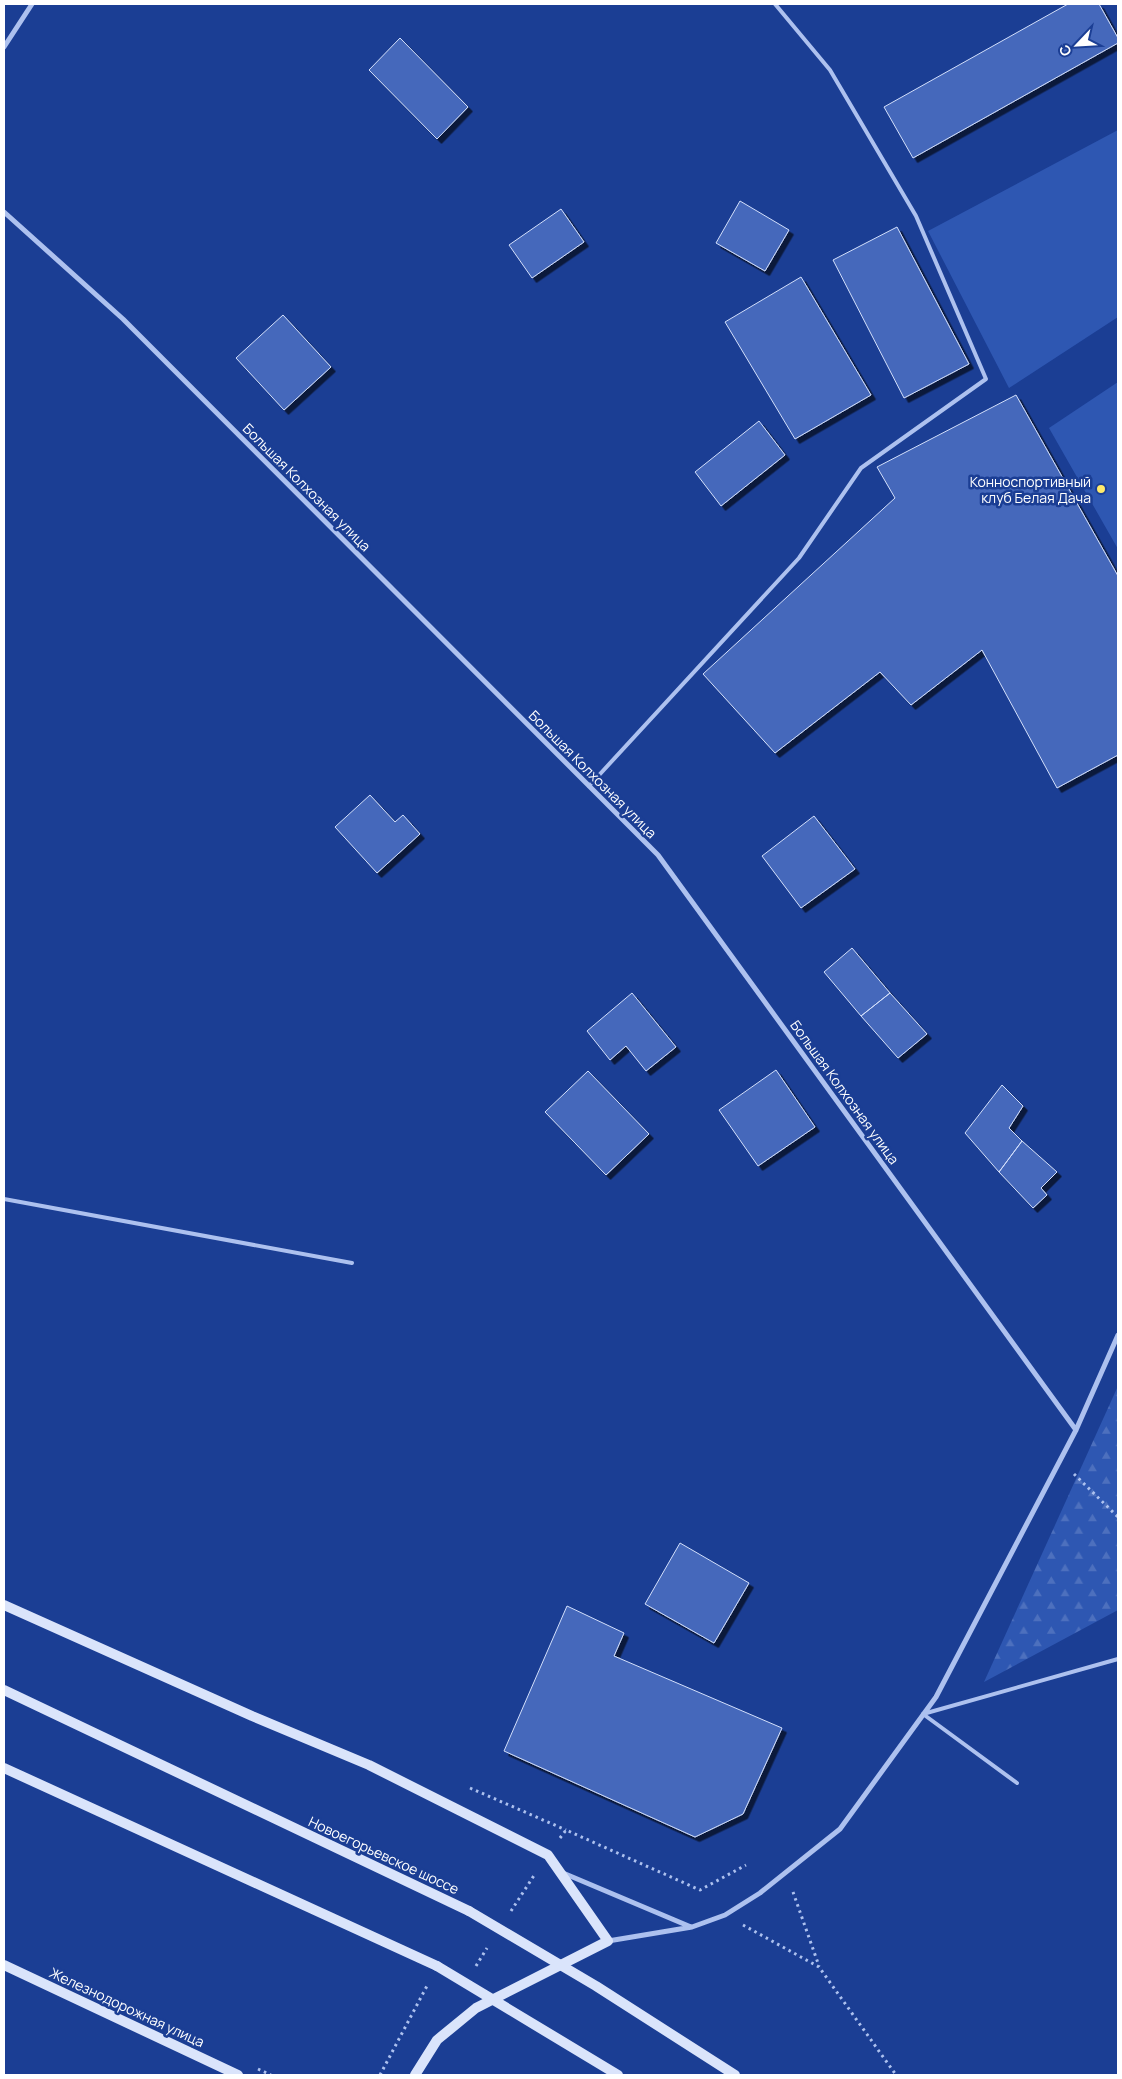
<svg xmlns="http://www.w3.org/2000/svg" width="1122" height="2079" viewBox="0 0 1122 2079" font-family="Manrope,sans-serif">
<defs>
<pattern id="forest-firs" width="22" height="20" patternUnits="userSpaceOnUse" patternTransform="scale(1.25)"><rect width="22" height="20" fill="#2e57b2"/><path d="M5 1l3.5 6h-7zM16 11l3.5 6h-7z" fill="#4d70be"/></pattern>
<filter id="shadow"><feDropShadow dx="4.5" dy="4.5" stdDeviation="0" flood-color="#0009"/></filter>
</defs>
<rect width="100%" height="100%" fill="#1b3e94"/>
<!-- grass -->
<path fill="#2e57b2" d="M1118,130V317L1009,388L928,231Z
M1118,382V549L1049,428Z"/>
<!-- forest -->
<path fill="url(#forest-firs)" d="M1118,1386V1610L984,1682Z"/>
<!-- building -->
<path fill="#4468bb" stroke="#d3dffb" filter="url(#shadow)" d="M1068,4H1099L1118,38V43L913,158L884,107Z
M400,38L468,107L437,139L369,70Z
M740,201L789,230L765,271L716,243Z
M561,209L584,242L532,278L509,245Z
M897,227L969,364L904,398L833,260Z
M801,277L871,395L795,439L725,322Z
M283,315L331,367L284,410L236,358Z
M1016,395L1118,576V755L1057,788L982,650L911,705L880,672L775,753L703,674L895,498L877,467Z
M759,421L785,455L721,506L695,472Z
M370,795L395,822L403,815L420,834L377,873L335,827Z
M814,816L855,869L801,908L762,856Z
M852,948L890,993L861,1016L824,972Z
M632,993L676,1047L646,1071L626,1046L610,1060L587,1031Z
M890,993L927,1034L898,1058L861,1016Z
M776,1070L815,1127L758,1166L719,1110Z
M588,1071L649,1134L606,1175L545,1112Z
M1002,1085L1023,1106L1009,1128L1022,1141L999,1172L965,1133Z
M1022,1141L1057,1172L1041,1188L1047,1195L1033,1208L999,1172Z
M680,1543L749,1583L714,1643L645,1604Z
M567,1606L624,1633L614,1656L782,1728L743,1814L695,1837L504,1751Z"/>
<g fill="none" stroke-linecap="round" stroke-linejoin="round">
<!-- path -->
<path stroke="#adc1ef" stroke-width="3" stroke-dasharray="2.5 4" stroke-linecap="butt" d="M1074,1474L1118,1517
M470,1788L566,1830
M560,1838L566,1830L700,1890L746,1865
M793,1892L819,1966
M511,1911L535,1874
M743,1925L819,1967L896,2075
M476,1966L487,1948
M258,2069L271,2075
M380,2075L428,1984"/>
<!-- lane -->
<path stroke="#adc1ef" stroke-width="4" d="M589,786L799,558L861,468L986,379L916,216L830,70L775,4
M4,1199L352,1263
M923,1714L1118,1659
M923,1714L1017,1783"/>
<!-- street -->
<path stroke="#adc1ef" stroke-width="5" d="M4,47L32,4
M4,212L123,319L658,855L1076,1430
M563,1873L691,1927
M608,1941L692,1927L725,1915L760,1893L840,1829L936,1697L1076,1430L1118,1335"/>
<!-- secondary -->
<path stroke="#dae4fb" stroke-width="10" d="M4,1605L252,1716L369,1765L548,1855L608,1941L476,2008L437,2040L415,2075
M4,1690L469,1911
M4,1768L437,1966
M4,1965L238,2075"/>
<!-- secondary-bridge -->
<path stroke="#dae4fb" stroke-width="10" d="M469,1911L596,1986L735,2075
M437,1966L618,2075"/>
</g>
<!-- markers -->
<circle fill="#ffea6b" stroke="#1b3e94" stroke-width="2" cx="1101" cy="489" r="5"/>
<g text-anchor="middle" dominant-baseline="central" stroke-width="5" stroke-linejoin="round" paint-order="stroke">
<!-- poi labels -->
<g font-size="14" fill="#fff" stroke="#1b3e94" text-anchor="end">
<text x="1091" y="481">Конноспортивный<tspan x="1091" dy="16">клуб Белая Дача</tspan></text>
</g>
<!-- street labels -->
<g font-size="14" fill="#fff" stroke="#1b3e94">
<text transform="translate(307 487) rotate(45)">Большая Колхозная улица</text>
<text transform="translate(593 774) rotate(45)">Большая Колхозная улица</text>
<text transform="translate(845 1092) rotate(54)">Большая Колхозная улица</text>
<text transform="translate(384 1855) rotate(25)">Новоегорьевское шоссе</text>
<text transform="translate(127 2007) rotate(25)">Железнодорожная улица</text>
</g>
</g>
<!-- border -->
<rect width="1122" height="2079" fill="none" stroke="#ffffff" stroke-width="10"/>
<!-- north arrow -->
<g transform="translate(1077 45) rotate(245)" stroke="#1b3e94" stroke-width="4" paint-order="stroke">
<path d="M0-4L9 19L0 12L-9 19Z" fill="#ffffff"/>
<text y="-8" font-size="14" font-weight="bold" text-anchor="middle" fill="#ffffff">С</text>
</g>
</svg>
